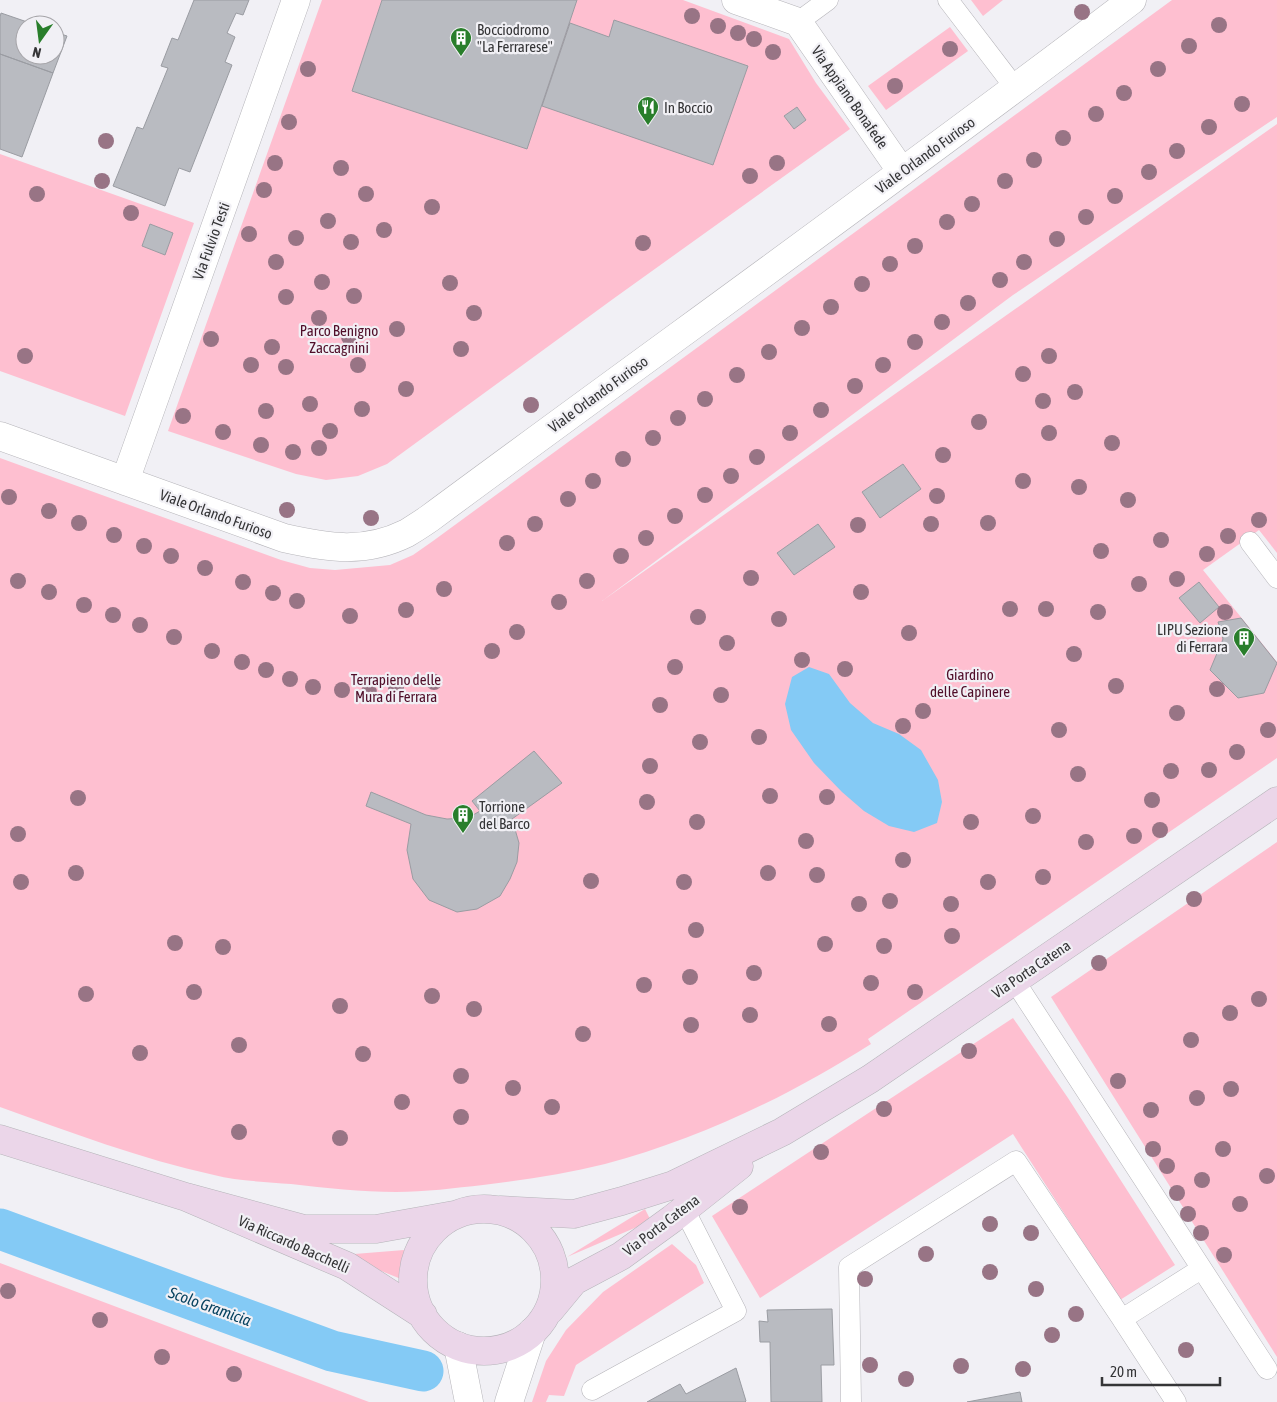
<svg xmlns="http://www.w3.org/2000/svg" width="1277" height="1402" viewBox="0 0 1277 1402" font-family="'Asap Condensed',sans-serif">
<rect width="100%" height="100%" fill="#f1f0f5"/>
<!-- green -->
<path fill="#febfd0" d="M322,0H683L789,39L816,83L850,129L613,299L387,464L358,476L326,480L296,474L168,431Z
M971,0H1003L983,16Z
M1172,0H1277V117L1013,295L602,601L1277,124V553L1259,530L1203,570L1277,662V758L868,1039L871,1044C789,1096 700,1139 605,1164C565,1174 524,1180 483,1185C455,1188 425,1192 396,1192C361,1192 326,1188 291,1184C267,1182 237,1181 214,1175C141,1159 70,1132 0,1107V458L281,560L310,568L335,570L390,565L413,555L433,541Z
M950,27L968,51L886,110L868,86Z
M0,154L194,223L125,416L0,371Z
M1277,842V1357L1051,997Z
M1013,1018L1068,1098L1175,1265L1120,1300L1013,1134L760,1298L712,1216Z
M645,1209L651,1221L567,1257Z
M672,1244L696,1265L704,1283L576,1365L564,1396L549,1395L546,1402H532L546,1361L566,1330L603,1292Z
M404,1250L401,1279L342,1255Z
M0,1263L369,1402H0Z"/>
<!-- water -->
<path fill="#84caf5" d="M809,667L829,674L850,703L873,723L899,734L921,750L938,780L942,802L937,823L914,832L889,826L864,811L842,792L814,763L791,730L785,704L792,677Z"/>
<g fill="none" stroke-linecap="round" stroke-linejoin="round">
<!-- canal -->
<path stroke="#84caf5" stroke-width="41" d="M0,1229L332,1351L423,1371"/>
</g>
<!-- building -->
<path fill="#b9bbc1" stroke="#9a9ca2" d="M194,0H249L243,15L236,13L227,33L235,37L225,62L232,65L190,172L179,168L165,206L113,186L137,127L143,129L168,68L161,66L172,38L178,40Z
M382,0H577L527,149L352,91Z
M1,13L36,25H25V55H55V32L67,36L53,73L0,54V17Z
M614,20L748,66L713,165L542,106L570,23L609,37Z
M0,54L53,73L22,157L0,149Z
M797,107L806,120L794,129L784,116Z
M150,224L173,233L165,255L142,246Z
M903,464L921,489L880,518L862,492Z
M818,524L835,547L794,575L777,553Z
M1199,582L1219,607L1200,623L1179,598Z
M1241,618L1277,663L1264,693L1238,698L1210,670L1223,639L1218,622Z
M534,751L562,783L512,819L519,843L517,862L510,879L500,896L477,909L457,912L429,900L413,879L407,850L411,824L366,806L371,792L426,815L447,819L468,818L480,811L472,801Z
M832,1309L834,1365H821L822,1402H771L770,1342H760L759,1321L768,1322L767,1310Z
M736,1368L746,1401L745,1402H647L680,1384L686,1394Z
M1020,1392L1022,1402H967Z"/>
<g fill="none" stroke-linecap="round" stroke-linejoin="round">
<!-- service casing -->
<g stroke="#b5b4b9" stroke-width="21">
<path id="service" d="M948,0L1016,89
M798,22L828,0
M1250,542L1277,578
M1014,980L1267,1369
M1122,1319L1176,1402
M592,1390L736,1311L684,1209
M851,1402L849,1267L1016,1161L1122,1319L1201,1269"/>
</g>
<!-- minor casing -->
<g stroke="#b5b4b9" stroke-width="29">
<path id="minor" d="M736,0L798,22L902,172
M0,436L284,538C328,548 365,554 407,533C415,528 423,523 430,518C664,345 901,176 1132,0
M125,481L296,0"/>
</g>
<!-- tertiary casing -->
<g stroke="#b5b4b9" stroke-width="29">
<path id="tertiary" d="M458,1346L469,1402
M509,1402L532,1332"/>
</g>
<!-- secondary casing -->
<g stroke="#b5b4b9" stroke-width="29">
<path id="secondary" d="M0,1139L186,1197
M413 1280a71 71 0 1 1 142 0a71 71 0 1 1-142 0Z
M500,1210L574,1214L622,1201L673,1185L782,1132L870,1079L1277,801
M550,1310L574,1281L621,1256L672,1219L739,1166
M423,1315L347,1266L186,1197L304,1229H376L454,1215"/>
</g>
<!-- service -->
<use href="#service" stroke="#fff" stroke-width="20"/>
<!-- minor -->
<use href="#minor" stroke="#fff" stroke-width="28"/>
<!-- tertiary -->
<use href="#tertiary" stroke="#fff" stroke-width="28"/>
<!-- secondary -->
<use href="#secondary" stroke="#ebd6e9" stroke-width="28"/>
</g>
<!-- trees -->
<g fill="#987485">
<circle cx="1082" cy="12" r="8"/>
<circle cx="692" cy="16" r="8"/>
<circle cx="1219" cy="25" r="8"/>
<circle cx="718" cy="26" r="8"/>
<circle cx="738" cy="33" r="8"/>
<circle cx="754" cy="39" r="8"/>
<circle cx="1189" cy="46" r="8"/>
<circle cx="950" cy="49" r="8"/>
<circle cx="773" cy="52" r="8"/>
<circle cx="308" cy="69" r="8"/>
<circle cx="1158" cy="69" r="8"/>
<circle cx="895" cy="86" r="8"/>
<circle cx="1124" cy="93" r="8"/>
<circle cx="1242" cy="104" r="8"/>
<circle cx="1096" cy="114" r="8"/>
<circle cx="289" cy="122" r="8"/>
<circle cx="1209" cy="127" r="8"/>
<circle cx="1063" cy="138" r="8"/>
<circle cx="106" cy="141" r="8"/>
<circle cx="1177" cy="151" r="8"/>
<circle cx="1034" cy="160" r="8"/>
<circle cx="275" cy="163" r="8"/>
<circle cx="777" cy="163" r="8"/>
<circle cx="341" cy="168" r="8"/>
<circle cx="1149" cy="172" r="8"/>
<circle cx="750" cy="176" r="8"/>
<circle cx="102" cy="181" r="8"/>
<circle cx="1005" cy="181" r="8"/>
<circle cx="264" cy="190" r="8"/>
<circle cx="37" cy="194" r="8"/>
<circle cx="366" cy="194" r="8"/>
<circle cx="1115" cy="196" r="8"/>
<circle cx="972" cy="204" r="8"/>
<circle cx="432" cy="207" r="8"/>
<circle cx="131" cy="213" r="8"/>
<circle cx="1086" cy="217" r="8"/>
<circle cx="328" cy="221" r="8"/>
<circle cx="947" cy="222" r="8"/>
<circle cx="384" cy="230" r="8"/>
<circle cx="249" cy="234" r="8"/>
<circle cx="296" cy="238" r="8"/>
<circle cx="1057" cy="239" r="8"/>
<circle cx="351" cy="242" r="8"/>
<circle cx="643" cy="243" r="8"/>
<circle cx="915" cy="246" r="8"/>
<circle cx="276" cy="262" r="8"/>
<circle cx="1024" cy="262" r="8"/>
<circle cx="890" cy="264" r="8"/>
<circle cx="1000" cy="280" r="8"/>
<circle cx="322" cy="282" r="8"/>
<circle cx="450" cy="283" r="8"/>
<circle cx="862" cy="284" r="8"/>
<circle cx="354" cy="296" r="8"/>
<circle cx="286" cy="297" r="8"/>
<circle cx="968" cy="303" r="8"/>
<circle cx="831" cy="307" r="8"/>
<circle cx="474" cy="313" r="8"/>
<circle cx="319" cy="318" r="8"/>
<circle cx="942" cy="322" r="8"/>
<circle cx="802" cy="328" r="8"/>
<circle cx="397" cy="329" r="8"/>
<circle cx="349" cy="337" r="8"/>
<circle cx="211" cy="339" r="8"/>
<circle cx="915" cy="342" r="8"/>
<circle cx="272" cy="347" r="8"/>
<circle cx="461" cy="349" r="8"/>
<circle cx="769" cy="352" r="8"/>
<circle cx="25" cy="356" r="8"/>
<circle cx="1049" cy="356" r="8"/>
<circle cx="251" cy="365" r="8"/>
<circle cx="358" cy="365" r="8"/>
<circle cx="883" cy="365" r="8"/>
<circle cx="286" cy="367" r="8"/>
<circle cx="1023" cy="374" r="8"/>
<circle cx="737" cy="375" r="8"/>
<circle cx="855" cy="386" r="8"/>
<circle cx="406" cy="389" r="8"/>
<circle cx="1075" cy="392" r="8"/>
<circle cx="705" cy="399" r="8"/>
<circle cx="1043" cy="401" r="8"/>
<circle cx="310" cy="404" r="8"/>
<circle cx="531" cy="405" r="8"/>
<circle cx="362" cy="409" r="8"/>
<circle cx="821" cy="410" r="8"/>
<circle cx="266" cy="411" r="8"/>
<circle cx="183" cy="416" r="8"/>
<circle cx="678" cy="418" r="8"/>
<circle cx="979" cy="422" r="8"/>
<circle cx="330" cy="431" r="8"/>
<circle cx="223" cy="432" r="8"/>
<circle cx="790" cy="433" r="8"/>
<circle cx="1049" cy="433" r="8"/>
<circle cx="653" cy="438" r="8"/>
<circle cx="1112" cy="443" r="8"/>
<circle cx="261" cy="445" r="8"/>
<circle cx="319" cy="448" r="8"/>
<circle cx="293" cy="452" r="8"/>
<circle cx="943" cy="455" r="8"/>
<circle cx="757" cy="457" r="8"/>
<circle cx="623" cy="459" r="8"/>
<circle cx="731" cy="476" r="8"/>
<circle cx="593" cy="481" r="8"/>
<circle cx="1023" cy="481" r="8"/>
<circle cx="1079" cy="487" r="8"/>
<circle cx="705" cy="495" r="8"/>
<circle cx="937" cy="496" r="8"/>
<circle cx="9" cy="497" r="8"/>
<circle cx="568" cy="499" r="8"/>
<circle cx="1128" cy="500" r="8"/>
<circle cx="287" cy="510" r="8"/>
<circle cx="49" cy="511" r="8"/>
<circle cx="675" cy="516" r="8"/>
<circle cx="371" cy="518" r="8"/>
<circle cx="1259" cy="520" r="8"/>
<circle cx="79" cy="523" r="8"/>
<circle cx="988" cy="523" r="8"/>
<circle cx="535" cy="524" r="8"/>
<circle cx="931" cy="524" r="8"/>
<circle cx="858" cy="525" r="8"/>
<circle cx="114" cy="535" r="8"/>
<circle cx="1228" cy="536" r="8"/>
<circle cx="646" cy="538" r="8"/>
<circle cx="1161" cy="540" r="8"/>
<circle cx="507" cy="543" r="8"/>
<circle cx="144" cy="546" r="8"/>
<circle cx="1101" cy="551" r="8"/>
<circle cx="1207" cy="554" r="8"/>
<circle cx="171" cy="556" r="8"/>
<circle cx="621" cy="556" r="8"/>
<circle cx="205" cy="568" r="8"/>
<circle cx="751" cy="578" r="8"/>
<circle cx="1177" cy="579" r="8"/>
<circle cx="18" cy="581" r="8"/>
<circle cx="587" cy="581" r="8"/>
<circle cx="243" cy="582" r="8"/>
<circle cx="1139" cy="584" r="8"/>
<circle cx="444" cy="589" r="8"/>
<circle cx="49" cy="592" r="8"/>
<circle cx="861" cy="592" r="8"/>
<circle cx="273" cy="593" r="8"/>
<circle cx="297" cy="601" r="8"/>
<circle cx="559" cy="602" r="8"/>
<circle cx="84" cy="605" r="8"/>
<circle cx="1010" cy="609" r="8"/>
<circle cx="1046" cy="609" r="8"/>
<circle cx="406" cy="610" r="8"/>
<circle cx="1098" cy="612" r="8"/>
<circle cx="1225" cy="612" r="8"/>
<circle cx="113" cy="615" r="8"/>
<circle cx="350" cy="616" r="8"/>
<circle cx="698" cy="617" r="8"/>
<circle cx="779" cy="619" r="8"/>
<circle cx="140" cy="625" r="8"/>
<circle cx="517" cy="632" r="8"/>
<circle cx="909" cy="633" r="8"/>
<circle cx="174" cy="637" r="8"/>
<circle cx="727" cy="643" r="8"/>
<circle cx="212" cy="651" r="8"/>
<circle cx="492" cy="651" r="8"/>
<circle cx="1074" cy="654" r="8"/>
<circle cx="802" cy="660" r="8"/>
<circle cx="242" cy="662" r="8"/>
<circle cx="675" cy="667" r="8"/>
<circle cx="845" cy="669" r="8"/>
<circle cx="266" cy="670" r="8"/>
<circle cx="290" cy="679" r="8"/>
<circle cx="434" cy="682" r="8"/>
<circle cx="1116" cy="686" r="8"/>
<circle cx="313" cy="687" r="8"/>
<circle cx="396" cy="688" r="8"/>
<circle cx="1217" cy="689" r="8"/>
<circle cx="342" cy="690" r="8"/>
<circle cx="369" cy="692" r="8"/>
<circle cx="721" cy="695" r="8"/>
<circle cx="660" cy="705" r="8"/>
<circle cx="923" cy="711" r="8"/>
<circle cx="1177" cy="713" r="8"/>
<circle cx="903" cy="726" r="8"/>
<circle cx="1059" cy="730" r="8"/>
<circle cx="1268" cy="730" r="8"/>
<circle cx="759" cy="737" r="8"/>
<circle cx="700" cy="742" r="8"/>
<circle cx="1237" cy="752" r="8"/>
<circle cx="650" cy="766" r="8"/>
<circle cx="1209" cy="770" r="8"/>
<circle cx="1171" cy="771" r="8"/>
<circle cx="1078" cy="774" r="8"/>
<circle cx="770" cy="796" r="8"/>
<circle cx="827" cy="797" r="8"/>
<circle cx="78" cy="798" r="8"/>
<circle cx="1152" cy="800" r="8"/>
<circle cx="647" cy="802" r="8"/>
<circle cx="1033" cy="816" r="8"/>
<circle cx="697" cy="822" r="8"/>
<circle cx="971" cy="822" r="8"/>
<circle cx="1160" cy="830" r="8"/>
<circle cx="18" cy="834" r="8"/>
<circle cx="1134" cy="836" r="8"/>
<circle cx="806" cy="841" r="8"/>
<circle cx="1086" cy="842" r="8"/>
<circle cx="903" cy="860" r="8"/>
<circle cx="76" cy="873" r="8"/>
<circle cx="768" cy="873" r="8"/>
<circle cx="817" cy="875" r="8"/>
<circle cx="1043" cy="877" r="8"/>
<circle cx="591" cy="881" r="8"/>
<circle cx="21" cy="882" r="8"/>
<circle cx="684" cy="882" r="8"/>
<circle cx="988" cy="882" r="8"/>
<circle cx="1194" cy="899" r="8"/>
<circle cx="890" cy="901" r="8"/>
<circle cx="859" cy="904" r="8"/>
<circle cx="951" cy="904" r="8"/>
<circle cx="696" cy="930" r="8"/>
<circle cx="952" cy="936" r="8"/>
<circle cx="175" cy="943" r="8"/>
<circle cx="825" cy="944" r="8"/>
<circle cx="884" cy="946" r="8"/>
<circle cx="223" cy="947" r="8"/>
<circle cx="1099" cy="963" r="8"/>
<circle cx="754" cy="973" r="8"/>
<circle cx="690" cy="977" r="8"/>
<circle cx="871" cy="983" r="8"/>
<circle cx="644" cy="985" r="8"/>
<circle cx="194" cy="992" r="8"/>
<circle cx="915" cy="992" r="8"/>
<circle cx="86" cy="994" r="8"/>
<circle cx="432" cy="996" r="8"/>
<circle cx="1259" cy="999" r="8"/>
<circle cx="340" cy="1006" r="8"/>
<circle cx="474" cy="1009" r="8"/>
<circle cx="1230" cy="1013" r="8"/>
<circle cx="750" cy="1015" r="8"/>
<circle cx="829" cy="1024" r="8"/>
<circle cx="691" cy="1025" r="8"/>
<circle cx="583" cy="1034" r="8"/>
<circle cx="1191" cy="1040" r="8"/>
<circle cx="239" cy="1045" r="8"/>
<circle cx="969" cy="1051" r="8"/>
<circle cx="140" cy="1053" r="8"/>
<circle cx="363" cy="1054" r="8"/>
<circle cx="461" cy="1076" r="8"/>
<circle cx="1118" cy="1081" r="8"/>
<circle cx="513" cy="1088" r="8"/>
<circle cx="1231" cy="1089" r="8"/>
<circle cx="1197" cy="1098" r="8"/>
<circle cx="402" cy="1102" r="8"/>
<circle cx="552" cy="1107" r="8"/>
<circle cx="884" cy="1109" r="8"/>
<circle cx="1151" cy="1110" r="8"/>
<circle cx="461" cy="1117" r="8"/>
<circle cx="239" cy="1132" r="8"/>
<circle cx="340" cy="1138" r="8"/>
<circle cx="1153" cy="1149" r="8"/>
<circle cx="1223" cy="1149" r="8"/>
<circle cx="821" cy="1152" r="8"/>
<circle cx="1167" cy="1166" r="8"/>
<circle cx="1267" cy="1176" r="8"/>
<circle cx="1202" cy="1180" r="8"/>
<circle cx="1177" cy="1193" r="8"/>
<circle cx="1240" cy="1204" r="8"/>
<circle cx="740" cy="1207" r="8"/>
<circle cx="1188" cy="1214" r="8"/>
<circle cx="990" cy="1224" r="8"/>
<circle cx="1031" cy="1233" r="8"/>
<circle cx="1201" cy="1233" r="8"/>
<circle cx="926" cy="1254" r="8"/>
<circle cx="1224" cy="1255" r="8"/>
<circle cx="990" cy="1272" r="8"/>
<circle cx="865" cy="1279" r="8"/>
<circle cx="1036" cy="1289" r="8"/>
<circle cx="8" cy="1291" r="8"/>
<circle cx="1076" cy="1314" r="8"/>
<circle cx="100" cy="1320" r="8"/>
<circle cx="1052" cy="1335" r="8"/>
<circle cx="1186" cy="1350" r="8"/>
<circle cx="162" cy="1357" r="8"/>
<circle cx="870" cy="1365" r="8"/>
<circle cx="961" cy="1366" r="8"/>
<circle cx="1023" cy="1369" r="8"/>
<circle cx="234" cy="1374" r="8"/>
<circle cx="906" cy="1379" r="8"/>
</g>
<!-- icons -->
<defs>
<g id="building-pin" transform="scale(1.125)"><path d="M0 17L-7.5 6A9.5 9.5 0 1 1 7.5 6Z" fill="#297e2b" stroke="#f1f0f5"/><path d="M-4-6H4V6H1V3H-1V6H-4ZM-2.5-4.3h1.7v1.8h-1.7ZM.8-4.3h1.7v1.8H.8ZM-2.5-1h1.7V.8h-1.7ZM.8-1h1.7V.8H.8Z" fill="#fff"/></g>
<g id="restaurant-pin" transform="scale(1.125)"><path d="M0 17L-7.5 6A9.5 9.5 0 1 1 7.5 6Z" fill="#297e2b" stroke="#f1f0f5"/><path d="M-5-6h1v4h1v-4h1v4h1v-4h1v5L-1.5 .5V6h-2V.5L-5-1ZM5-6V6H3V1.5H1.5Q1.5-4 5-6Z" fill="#fff"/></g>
</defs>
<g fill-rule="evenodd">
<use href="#building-pin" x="461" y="38"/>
<use href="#restaurant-pin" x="648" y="107"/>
<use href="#building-pin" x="1244" y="638"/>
<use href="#building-pin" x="463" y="815"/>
</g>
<g text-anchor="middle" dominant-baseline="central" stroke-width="4.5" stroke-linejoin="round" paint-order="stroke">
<!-- poi labels -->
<g font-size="15" fill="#353537" stroke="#f1f0f5" text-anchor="start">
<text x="477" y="29">Bocciodromo<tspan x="477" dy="17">"La Ferrarese"</tspan></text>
<text x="664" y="107">In Boccio</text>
<text x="1228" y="629" text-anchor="end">LIPU Sezione<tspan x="1228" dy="17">di Ferrara</tspan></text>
<text x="479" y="806">Torrione<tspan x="479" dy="17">del Barco</tspan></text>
</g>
<!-- street labels -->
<g font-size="15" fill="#353537" stroke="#f1f0f5">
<text transform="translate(850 97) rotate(55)">Via Appiano Bonafede</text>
<text transform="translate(925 155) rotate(-36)">Viale Orlando Furioso</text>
<text transform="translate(211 241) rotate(-70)">Via Fulvio Testi</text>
<text transform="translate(598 394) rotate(-36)">Viale Orlando Furioso</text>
<text transform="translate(216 514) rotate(20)">Viale Orlando Furioso</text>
<text transform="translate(1031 969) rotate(-34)">Via Porta Catena</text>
<text transform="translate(661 1225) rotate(-37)">Via Porta Catena</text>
<text transform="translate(294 1244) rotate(24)">Via Riccardo Bacchelli</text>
</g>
<!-- park labels -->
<g font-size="15" fill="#500e29" stroke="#f1f0f5">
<text x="339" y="330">Parco Benigno<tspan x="339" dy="17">Zaccagnini</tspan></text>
<text x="970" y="674">Giardino<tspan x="970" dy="17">delle Capinere</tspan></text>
<text x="396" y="679">Terrapieno delle<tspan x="396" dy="17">Mura di Ferrara</tspan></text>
</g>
<!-- water labels -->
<g font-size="16" font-style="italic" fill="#07425f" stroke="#f1f0f5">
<text transform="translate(210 1306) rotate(20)">Scolo Gramicia</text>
</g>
</g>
<!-- north arrow -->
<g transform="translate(40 40) rotate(194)"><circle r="24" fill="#f1f0f5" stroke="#a6a5a9"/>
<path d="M0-4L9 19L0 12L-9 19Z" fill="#297e2b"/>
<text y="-8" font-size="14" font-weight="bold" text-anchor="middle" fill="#353537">N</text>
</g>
<!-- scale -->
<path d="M1102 1377v8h118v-8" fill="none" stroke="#353537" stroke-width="2.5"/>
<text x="1110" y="1377" font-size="15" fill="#353537" stroke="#f1f0f5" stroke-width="4" paint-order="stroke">20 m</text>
</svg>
